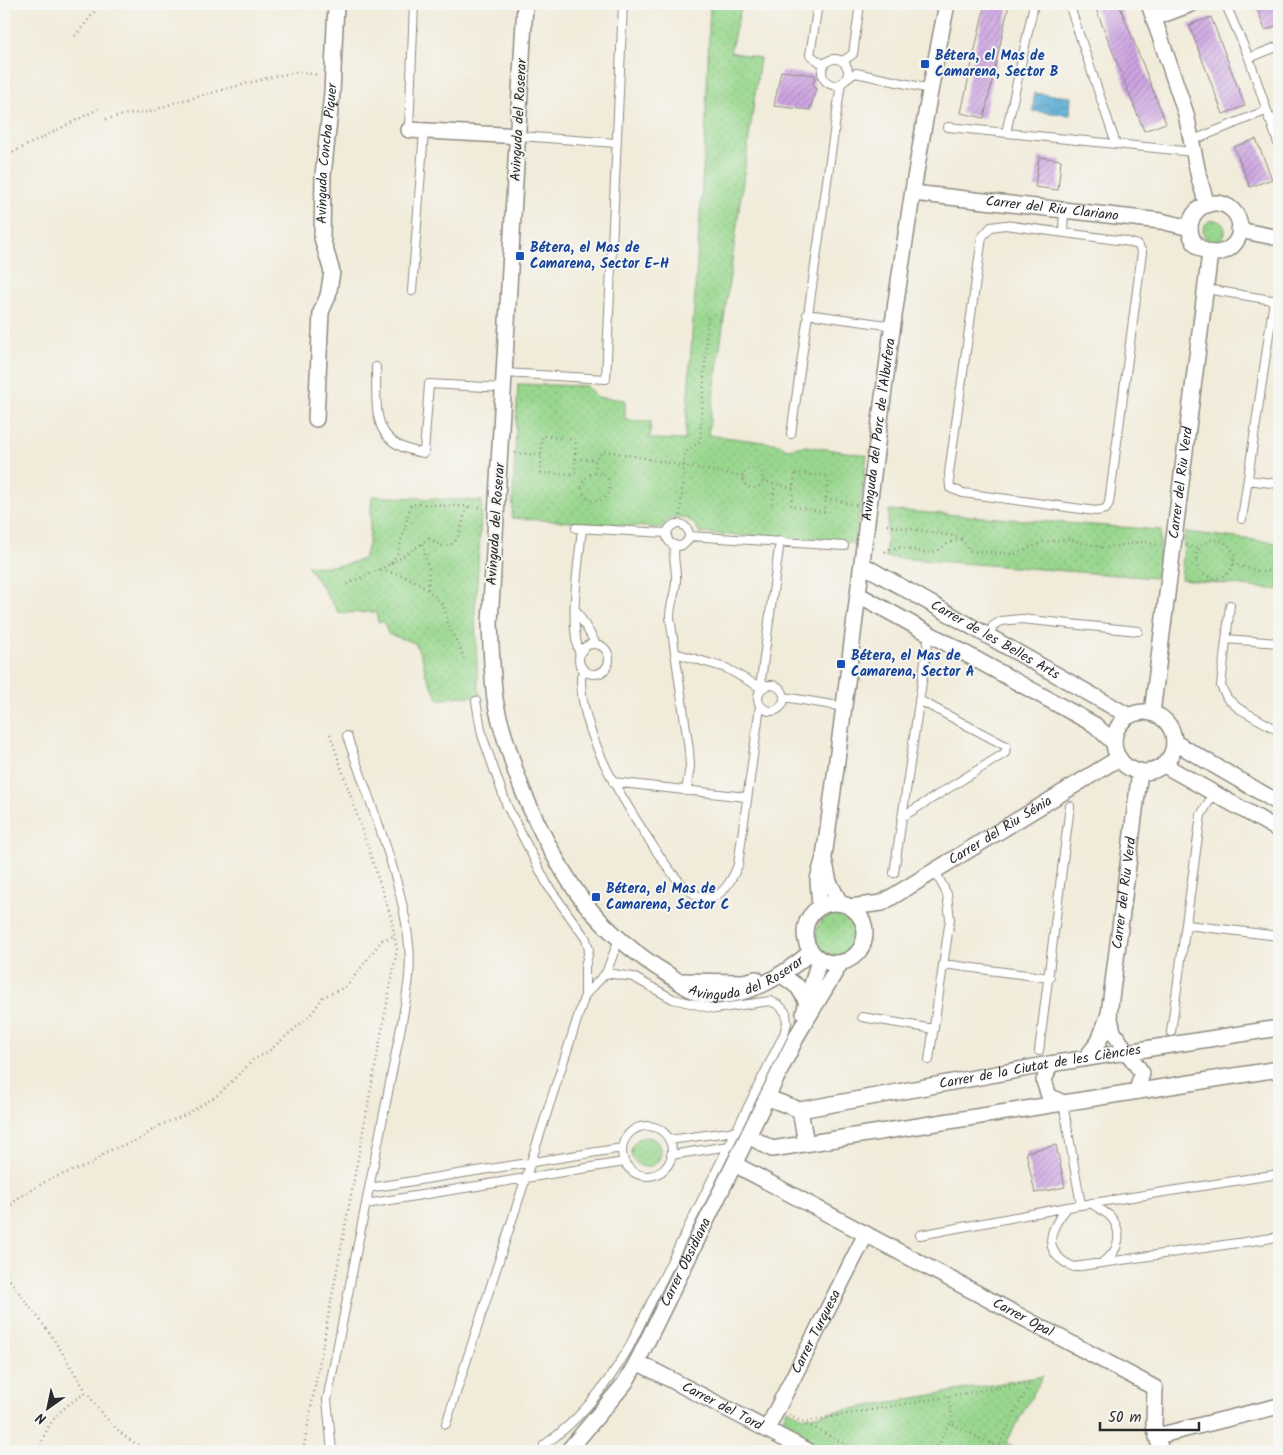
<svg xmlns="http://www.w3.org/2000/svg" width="1283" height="1455" viewBox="0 0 1283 1455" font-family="Kalam,sans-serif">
<defs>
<pattern id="park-dots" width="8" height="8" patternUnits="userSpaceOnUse" patternTransform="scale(1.25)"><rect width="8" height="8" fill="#98d78d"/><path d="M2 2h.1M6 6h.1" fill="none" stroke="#83b97a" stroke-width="1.8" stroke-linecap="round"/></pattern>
<pattern id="water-waves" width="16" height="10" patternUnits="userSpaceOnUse" patternTransform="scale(1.25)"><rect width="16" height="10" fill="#55aad1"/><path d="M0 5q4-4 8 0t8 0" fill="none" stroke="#478baa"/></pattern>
<pattern id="building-hatch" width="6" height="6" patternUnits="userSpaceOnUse" patternTransform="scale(1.25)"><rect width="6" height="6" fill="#cea5e3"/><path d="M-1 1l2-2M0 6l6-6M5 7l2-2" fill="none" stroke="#a787b8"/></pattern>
</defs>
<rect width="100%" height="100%" fill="#f6f6f2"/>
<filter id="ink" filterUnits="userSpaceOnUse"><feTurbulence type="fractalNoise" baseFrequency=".02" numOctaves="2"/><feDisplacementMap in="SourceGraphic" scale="10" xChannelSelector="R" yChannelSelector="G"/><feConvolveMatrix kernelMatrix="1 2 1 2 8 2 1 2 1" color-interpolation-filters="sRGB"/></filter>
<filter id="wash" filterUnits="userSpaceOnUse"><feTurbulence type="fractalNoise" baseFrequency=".0096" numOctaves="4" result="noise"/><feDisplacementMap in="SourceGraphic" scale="20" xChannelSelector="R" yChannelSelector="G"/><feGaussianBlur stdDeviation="1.12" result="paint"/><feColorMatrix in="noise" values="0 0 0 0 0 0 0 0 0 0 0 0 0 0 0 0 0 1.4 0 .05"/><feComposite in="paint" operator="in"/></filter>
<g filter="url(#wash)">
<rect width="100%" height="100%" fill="#f1ebd9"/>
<!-- park -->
<path fill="url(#park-dots)" stroke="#62815c" d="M710,4H742L730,52L760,58L708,435L780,444L787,449L805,446L867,455L855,543L700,533C691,515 674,511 661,528L512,518L518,384L587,386L596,397L625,400V420L651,421L650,439L685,440L705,140Z
M1203 231a11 11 0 1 1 22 0a11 11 0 1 1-22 0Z
M372,496L482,501L475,615L478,685L481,697L460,696L439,700L425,673L423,660L415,643L388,634L384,622H378L376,612L339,613L307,565C326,568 347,566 364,558L369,542Z
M889,510L1161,530L1158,574L1156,578L885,557Z
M1185,532L1279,543V590L1181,579Z
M816 935a21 21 0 1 1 42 0a21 21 0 1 1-42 0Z
M631 1152a15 15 0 1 1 30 0a15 15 0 1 1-30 0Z
M1043,1376L1006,1443L1018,1451H821L787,1432L783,1417L787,1409L804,1417Z"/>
<!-- water -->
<path fill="url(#water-waves)" stroke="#406a7e" d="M1034,93L1071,97L1070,115L1033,111Z"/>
<g id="blocks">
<!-- building -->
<path fill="url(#building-hatch)" d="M985,4H1009L984,118L961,113Z
M1094,4H1119L1166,123L1144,131Z
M1269,4H1279V25L1265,30L1257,8Z
M1211,17L1245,106L1223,114L1189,25Z
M781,71L815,75L813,87L816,88L810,110L774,106Z
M1256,139L1272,179L1250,187L1234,147Z
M1039,157L1061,160L1058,190L1035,187Z
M1056,1145L1065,1187L1035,1193L1026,1152Z"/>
</g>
</g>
<g filter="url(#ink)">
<use href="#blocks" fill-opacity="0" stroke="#8e8b82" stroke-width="1"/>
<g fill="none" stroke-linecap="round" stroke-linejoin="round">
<!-- service casing -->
<g stroke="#8e8b82" stroke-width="10">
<path id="service" d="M818,4L810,55L824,65
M1069,4L1116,144
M1226,5L1249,58L1279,146
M1249,58L1279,46
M822 72a13 13 0 1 1 26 0a13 13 0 1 1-26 0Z
M843,61L853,54L860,4
M848,77L856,73L930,89
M1269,120L1279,117
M948,127L1194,152
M409,130L414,4
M1006,133L1034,4
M519,136L616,143
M1191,141L1265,111
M1005,225L1125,241L1138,245L1142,252L1109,503L1106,509L1096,511L963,493L950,488L949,473L982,237L991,227Z
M1063,232L1064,210
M1206,289L1278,301
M412,291L424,131
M807,314L894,326
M376,367C377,411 370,445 424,453L429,384L505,388
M505,373L606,379L623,4
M791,434L841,83
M1248,480L1279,484
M1242,519L1274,300
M667 535a11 11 0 1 1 22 0a11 11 0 1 1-22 0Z
M576,528L666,533
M689,536L844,546
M675,545C672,560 677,568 676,581C676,591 670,604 670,617L689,750L690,767L686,791
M1230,605L1221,686L1227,698L1238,708L1279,731
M576,610L596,644
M988,637L993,626L1001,621L1021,619L1138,631
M1226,639L1279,643
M579 659a15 15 0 1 1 30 0a15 15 0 1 1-30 0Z
M675,653L726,668L761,688
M580,655C568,624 579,562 582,529
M586,671L581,676C580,734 622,799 653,846C676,881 711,932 738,865L760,706
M758 698a13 13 0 1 1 26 0a13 13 0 1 1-26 0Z
M765,686L761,680L780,541
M784,697L845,707
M476,701L482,735L507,806L548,886L586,939L589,950L585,967V995
M613,782L746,797
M902,817L1005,753L1006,746L919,700
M894,873L929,634
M1187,925L1279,936
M943,964L1050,978
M862,1017L934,1029
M1171,1032L1201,815L1214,793
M1039,1051L1070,806
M929,1060L950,919L947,894L935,871
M1063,1103L1081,1205
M622 1151a25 25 0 1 1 50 0a25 25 0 1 1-50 0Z
M669,1140L736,1131
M671,1155L729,1146
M1279,1174L1068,1207C1048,1230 1041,1253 1074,1267L1279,1237
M369,1188L622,1148
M1091,1203C1097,1208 1106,1212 1111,1217C1123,1232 1120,1251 1104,1261
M366,1204L624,1162
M920,1235L1068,1207
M446,1424L585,995L606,973L619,939
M544,1445C579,1421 607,1385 628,1349L784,1034L787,1023L786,1013L779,1005L770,1001L715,1009L673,999L633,977L606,973
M332,1451L327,1400L402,1022C406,998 412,971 409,946C403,879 369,801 347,736"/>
</g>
<!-- minor casing -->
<g stroke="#8e8b82" stroke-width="18">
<g id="minor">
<path id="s1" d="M525,4L490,623C491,648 492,674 495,699C498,718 505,738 511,757C523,799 557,867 584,902C607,931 638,956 669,975C680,982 692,993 706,995C747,999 781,977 811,952"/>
<path d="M1149,4L1186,114L1199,178L1207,205"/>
<path d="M1154,18L1191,4"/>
<path d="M409,130L519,136"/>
<path id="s2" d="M913,193L1161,221L1190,228"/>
<circle cx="1215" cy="228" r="25"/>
<path d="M1239,230L1279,238"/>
<path id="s3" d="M316,419L321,312L328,296L332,272L322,238L323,175L332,93L336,4"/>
<path id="s4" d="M863,565L1129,716"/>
<path d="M859,595L1095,725L1114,743"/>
<circle cx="1144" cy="742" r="30"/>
<path id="s5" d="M1152,713L1210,253"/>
<path d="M1174,742L1279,803"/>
<path d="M1164,765L1279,830"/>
<path d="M825,863L829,882L840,903"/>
<circle cx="835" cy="933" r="30"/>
<path id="s6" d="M820,907L818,879L824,857C864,572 889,285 947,4"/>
<path id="s7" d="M850,907L882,903L1119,758"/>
<path d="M783,976L798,987L807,1002"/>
<path d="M678,981L743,982L756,979"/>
<path d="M804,1013L819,960"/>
<path d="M1109,1014L1113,1032L1142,1073L1137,1091"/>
<path id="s8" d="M1086,1058L1099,1041L1109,1014L1140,771"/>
<path d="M1050,1064L1044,1081L1049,1096L1063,1103"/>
<path id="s9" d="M768,1098L800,1110L1050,1064L1279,1028"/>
<path d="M800,1110L806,1143"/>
<path d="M749,1136L772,1149L1279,1069"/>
<path id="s10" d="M736,1165L1155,1388L1154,1426L1161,1451"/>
<path id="s11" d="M637,1362L808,1451"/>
<path id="s12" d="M767,1429L866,1234"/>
<path d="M1157,1436L1279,1406"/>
<path id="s13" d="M568,1451L625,1383L637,1362L799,1032L840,964"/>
</g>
</g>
<!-- path -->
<path stroke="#8e8b82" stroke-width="2.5" stroke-dasharray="1 4" stroke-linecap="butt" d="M75,36L101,4
M106,119L128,114L150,112L173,103L275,76L300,72L319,75
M4,157L98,109
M708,317L700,441L685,453L684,466L743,476
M515,453L541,455
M575,459L576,440L542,436L541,473L575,474V459L595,460
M743 478a10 10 0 1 1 20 0a10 10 0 1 1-20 0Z
M596,472L595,460L602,452L608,451L684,466L680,517
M582 487a14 14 0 1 1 28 0a14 14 0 1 1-28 0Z
M795,473L829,476L824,512L791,506Z
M763,481L793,488
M826,498L856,505
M772,504L775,484
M887,525L960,537L962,540
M1196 559a19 19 0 1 1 38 0a19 19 0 1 1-38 0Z
M422,544L429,570L428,591
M1186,545L1198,549
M885,552C899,541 917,555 933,552C945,549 944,541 962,540L970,551L1015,554L1043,542L1068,539L1104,548L1141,542L1160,545
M391,564L429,539C435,540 438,546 444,546C462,547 461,517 468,507
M1233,564L1261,572L1279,569
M381,571C405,572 431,588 445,609C447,614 445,619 448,624C454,637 459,644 464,659
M347,584L391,564L398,553L411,504L481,507
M4,1212L18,1198L50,1179L89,1165L108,1151L140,1139L158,1126L185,1115L218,1095L253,1060L268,1052L300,1024L313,1012L323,997L347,986L382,940L394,936
M4,1272C19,1294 37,1315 52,1337C80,1378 102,1431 150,1451
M948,1397L954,1425
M789,1415L858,1451
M802,1422L1030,1382L998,1448
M40,1451C44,1423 65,1404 88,1392
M303,1451L397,950L391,917L329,731
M935,1451L950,1423L1005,1451"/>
<!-- service -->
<use href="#service" stroke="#fff" stroke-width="8"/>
<!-- minor -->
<use href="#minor" stroke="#fff" stroke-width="15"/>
</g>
</g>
<!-- markers -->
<g fill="#1a4fb4" stroke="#f6f6f2" stroke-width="2">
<rect x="920" y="59" width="10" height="10" rx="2.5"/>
<rect x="515" y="251" width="10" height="10" rx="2.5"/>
<rect x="836" y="659" width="10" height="10" rx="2.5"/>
<rect x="591" y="892" width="10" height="10" rx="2.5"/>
</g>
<g text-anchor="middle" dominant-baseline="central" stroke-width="4" stroke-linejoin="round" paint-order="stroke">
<!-- transit labels -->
<g font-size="14" font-weight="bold" fill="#164399" stroke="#f6f6f2" text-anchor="start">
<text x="935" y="56">Bétera, el Mas de<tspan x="935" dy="16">Camarena, Sector B</tspan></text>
<text x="530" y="248">Bétera, el Mas de<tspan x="530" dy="16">Camarena, Sector E-H</tspan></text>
<text x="851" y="656">Bétera, el Mas de<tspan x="851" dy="16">Camarena, Sector A</tspan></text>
<text x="606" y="889">Bétera, el Mas de<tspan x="606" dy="16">Camarena, Sector C</tspan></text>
</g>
<!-- street labels -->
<g font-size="14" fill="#2b2b2b" stroke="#f6f6f2">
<text transform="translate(519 120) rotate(-87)">Avinguda del Roserar</text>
<text stroke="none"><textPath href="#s3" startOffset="269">Avinguda Concha Piquer</textPath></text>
<text stroke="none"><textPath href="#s2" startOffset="140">Carrer del Riu Clariano</textPath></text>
<text stroke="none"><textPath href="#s6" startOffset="482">Avinguda del Parc de l'Albufera</textPath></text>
<text stroke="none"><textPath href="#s5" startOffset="232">Carrer del Riu Verd</textPath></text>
<text transform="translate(496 524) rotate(-86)">Avinguda del Roserar</text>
<text stroke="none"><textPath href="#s4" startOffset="152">Carrer de les Belles Arts</textPath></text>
<text stroke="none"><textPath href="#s7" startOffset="171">Carrer del Riu Sénia</textPath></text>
<text stroke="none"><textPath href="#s8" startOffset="172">Carrer del Riu Verd</textPath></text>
<text stroke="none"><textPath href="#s1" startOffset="1118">Avinguda del Roserar</textPath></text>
<text stroke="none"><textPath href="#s9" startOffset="278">Carrer de la Ciutat de les Ciències</textPath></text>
<text stroke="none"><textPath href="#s13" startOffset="224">Carrer Obsidiana</textPath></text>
<text stroke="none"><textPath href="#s10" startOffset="325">Carrer Opal</textPath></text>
<text stroke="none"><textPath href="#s12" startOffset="109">Carrer Turquesa</textPath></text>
<text stroke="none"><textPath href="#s11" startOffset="96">Carrer del Tord</textPath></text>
</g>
</g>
<!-- margin -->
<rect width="1283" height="1455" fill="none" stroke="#f6f6f2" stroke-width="20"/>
<!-- north arrow -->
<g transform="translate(48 1408) rotate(213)" stroke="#f6f6f2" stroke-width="4" paint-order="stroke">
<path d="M0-4L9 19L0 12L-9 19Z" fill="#2b2b2b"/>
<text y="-8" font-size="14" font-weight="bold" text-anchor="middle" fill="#2b2b2b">N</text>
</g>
<!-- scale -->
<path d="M1100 1422v8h99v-8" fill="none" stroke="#2b2b2b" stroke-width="2.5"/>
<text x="1108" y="1422" font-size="15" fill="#2b2b2b" stroke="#f6f6f2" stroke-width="4" paint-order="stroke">50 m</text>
</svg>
